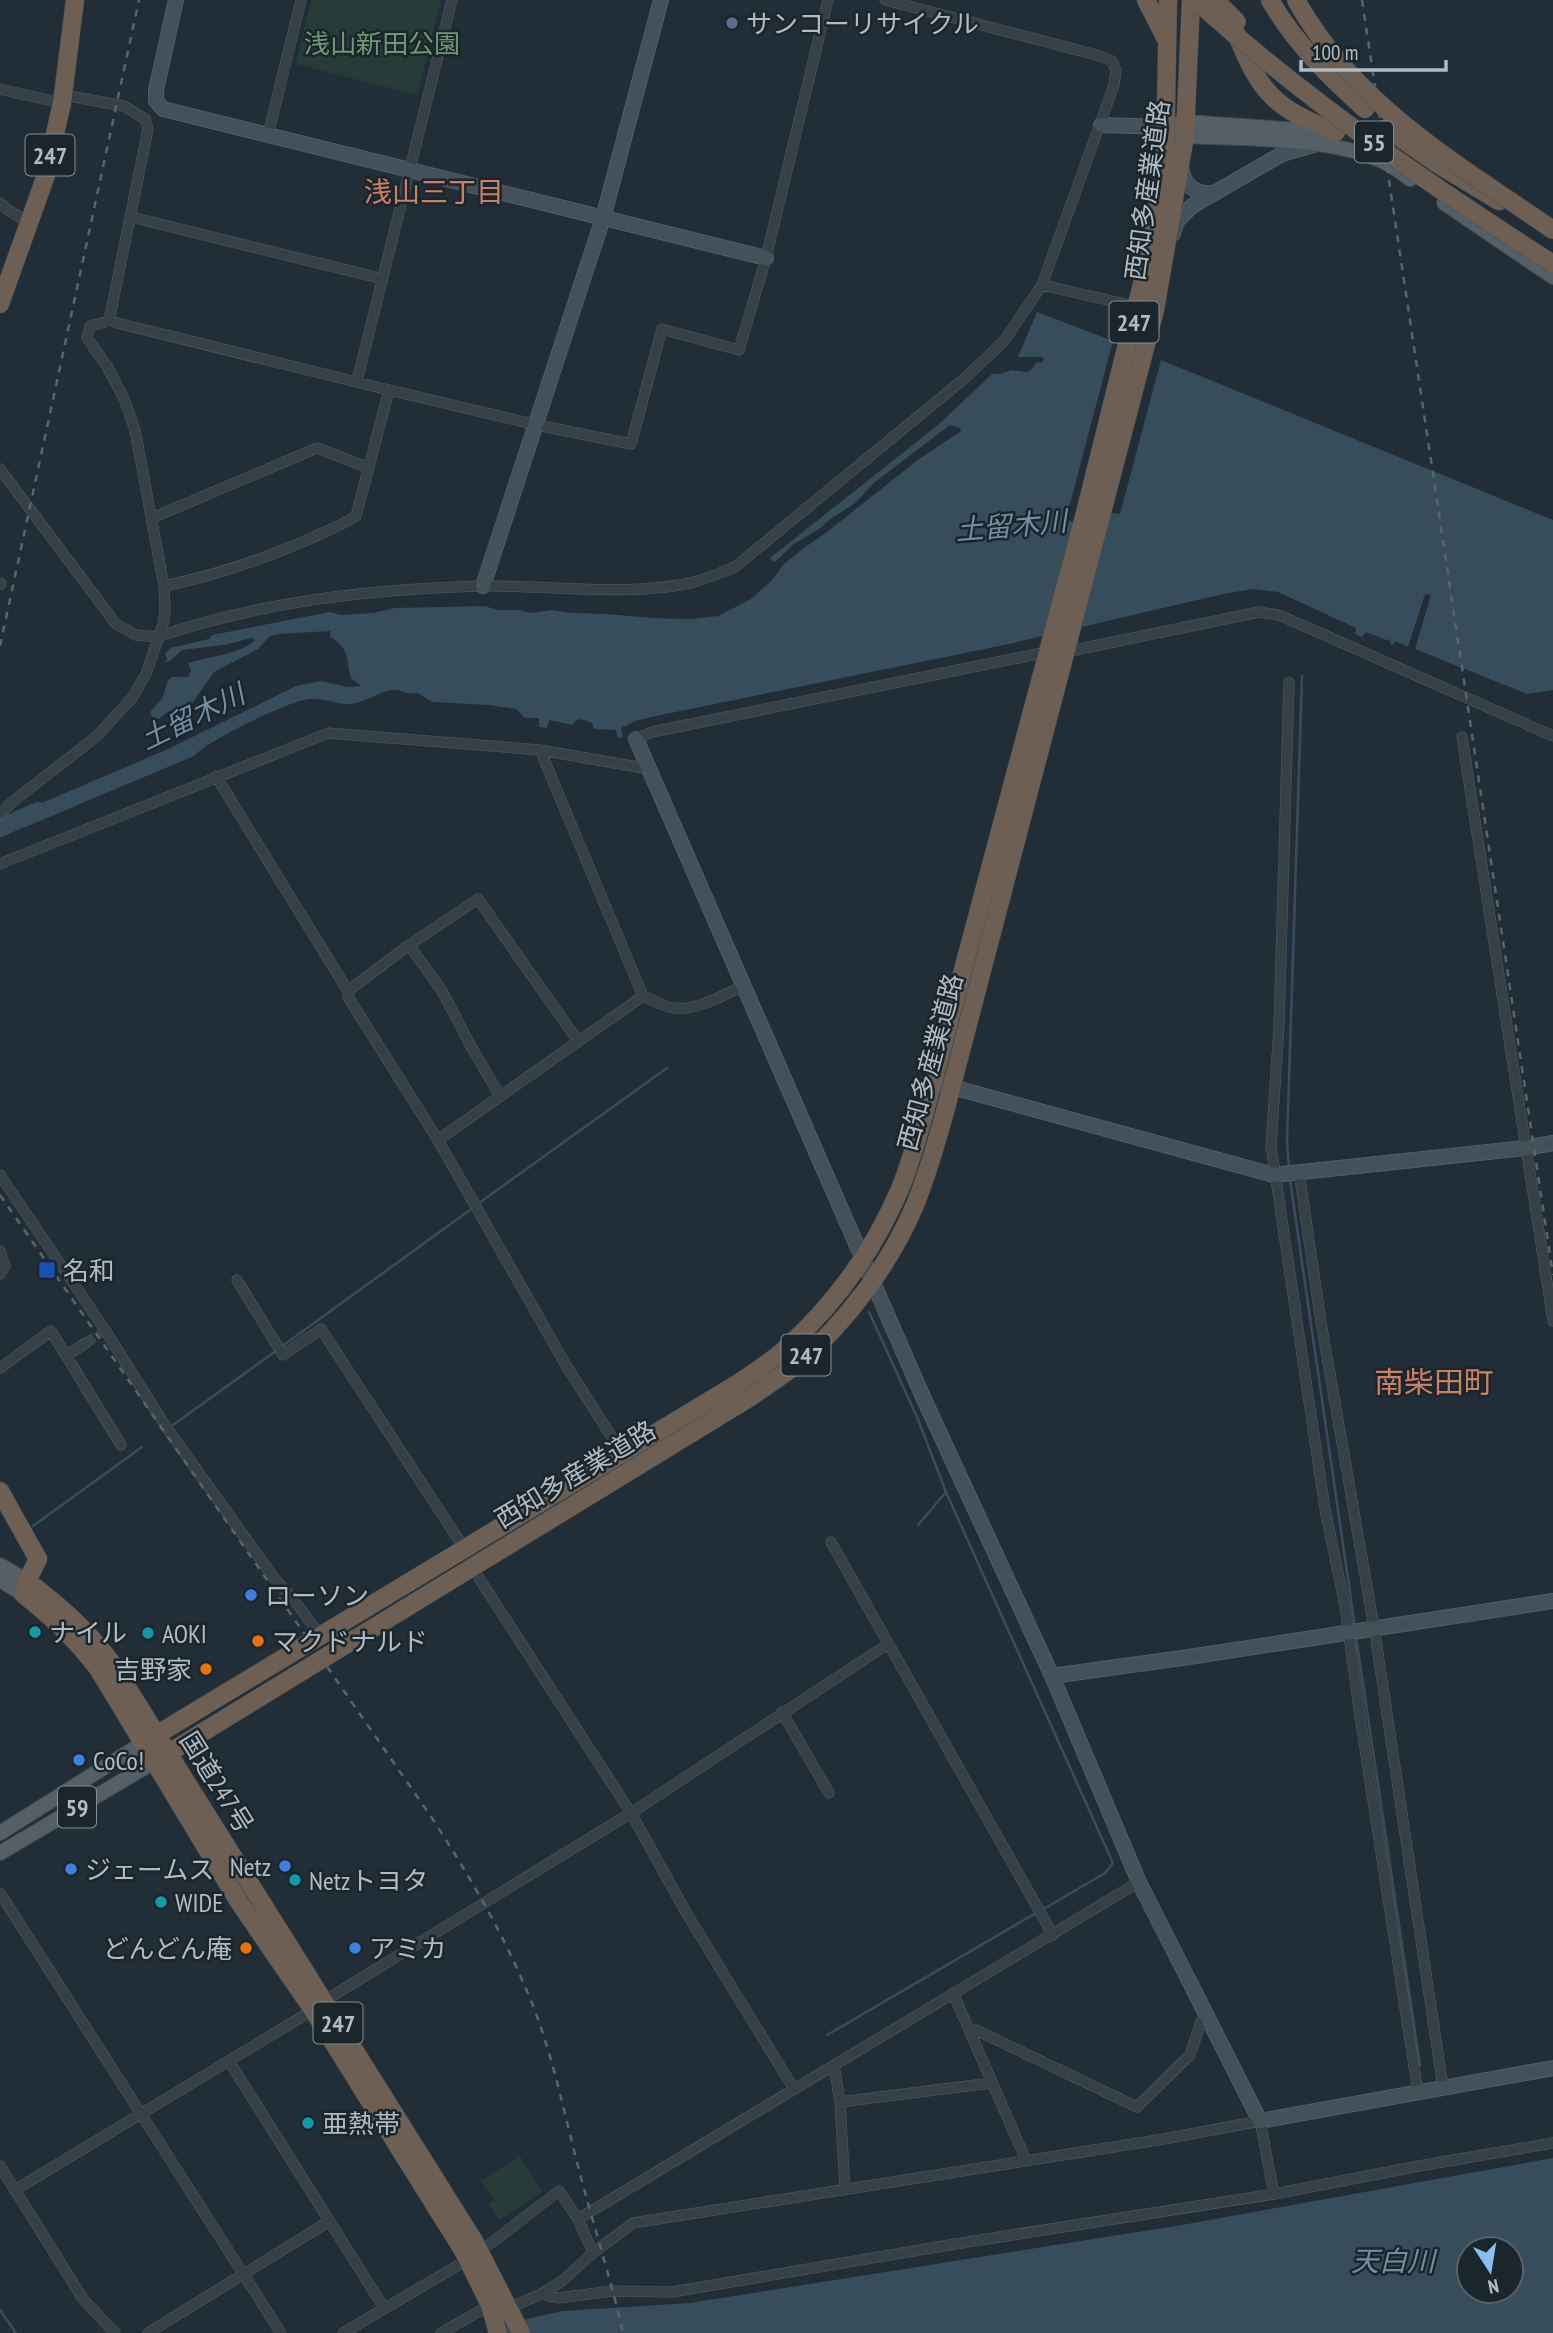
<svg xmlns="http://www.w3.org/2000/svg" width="1553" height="2333" viewBox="0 0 1553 2333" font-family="'PT Sans Narrow','Noto Sans JP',sans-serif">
<rect width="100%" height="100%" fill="#222e37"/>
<!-- green -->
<path fill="#273c39" d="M311,0H441L417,95L296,64Z
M520,2156L542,2192L499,2220L488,2204L494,2200L480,2181Z"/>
<!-- water -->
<path fill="#374d5c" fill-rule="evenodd" d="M1037,312L1113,341L1066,519L1073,522L1114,513L1120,514L1161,360L1553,520V690L1527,694L1415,649L1431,595L1425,594L1408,647L1395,641L1393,645L1390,644L1391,639L1389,641L1366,632L1362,637L1355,634L1356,628L1278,592L1253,589L1223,594L1009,644L651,717L635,721L621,728L623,737L618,738L616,730L594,729L592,723L581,719L575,721L573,725L549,720L547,728L539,727V718H525L516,709L489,705L432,702L418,693C407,695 401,689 392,690C378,692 366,702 351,704C337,705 324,697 309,699C289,701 208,740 194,756L23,828L16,814L168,749L296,686L321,681L347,687L361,686L351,678C346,659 350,648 330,637V631L278,634L270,636L258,649L214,672L186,712L179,714L171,710L157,720H154L150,712L162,699L168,680L172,677H188L191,671L188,663C208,657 241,654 255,640L251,638L224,645L182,650L170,661L165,662L167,659L165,654L170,648L209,639L212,635L330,612L342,615L373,613L395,608L485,606L497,610H520L530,613L551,610L572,613L607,614L652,618L691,619L718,616L751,599L772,580L784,564L804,548L827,532L919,459L961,431L960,428L950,425L875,482L854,504L829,520L819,529L794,544L775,562L772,561L770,558L938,425L992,374H1000L1012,370L1026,372L1031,370L1036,363L1043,362L1044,359L1042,357H1018Z
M1553,2158V2333H491L526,2319L563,2311L690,2303L1182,2225ZM1469,2249H1511V2291H1469Z"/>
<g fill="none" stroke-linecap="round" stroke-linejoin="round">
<!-- stream -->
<path stroke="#374d5c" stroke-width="2.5" d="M1289,1169L1287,1142L1302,676
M1290,1180L1355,1627
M479,1203L667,1068
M869,1312L917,1417L946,1492L918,1525
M281,1347L474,1207
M173,1425L276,1351
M946,1492L1113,1863L1105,1873L1042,1910
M33,1526L142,1447
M1356,1637L1420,2065
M827,2035L1036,1913
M0,2310L16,2333"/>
<!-- river -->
<path stroke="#374d5c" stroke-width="18" d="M0,828L38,811"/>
<!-- street-tunnel -->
<path stroke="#37434c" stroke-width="10" stroke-dasharray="10 5" stroke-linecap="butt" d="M86,1343L105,1330"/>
<!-- street casing -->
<g stroke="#535e65" stroke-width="11">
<path id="street" d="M0,89L62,103
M63,95L124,106L145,119L148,129L109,321
M268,135L301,0
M0,203L8,210L28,222
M131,217L383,279
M1042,285L1138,307
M357,381L452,0
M0,469L116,624L136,635L157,637C262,601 373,589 483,586C549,585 625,597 690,583C705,580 721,572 735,567L965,378L1004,341L1042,285L1114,85L1116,70L1112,61L1097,55L885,0
M152,518L317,448L369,468
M0,583L1,584
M164,586C214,576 261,560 307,540C324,532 341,526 356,516L389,390
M1065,652L1259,612L1279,615L1553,736
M1289,682L1279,1027L1271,1146L1325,1509L1345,1606L1361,1723L1418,2092
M1462,737L1553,1321
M636,739L652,732L1047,652
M540,750L643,996C653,1000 664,1007 674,1008C695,1012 725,994 743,986
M216,776L348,991V997L438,1140L567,1367L624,1456
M0,814L11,803L97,736L132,698L146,674L163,624L165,611L164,586L135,430L125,401L107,366L87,338L90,326L109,321L389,390L537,425L631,444L662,329L739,350L766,258L828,0
M0,864L328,733L540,750L649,769
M409,945L442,991L473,1050L500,1096
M348,991L409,945L478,899L578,1041
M438,1140L643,996
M1299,1172L1321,1322L1374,1627L1443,2087
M0,1175L105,1330L164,1424L274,1578L293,1599L320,1635
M0,1251L5,1266L0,1274
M237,1280L283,1355L321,1329L464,1548L477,1575L631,1813L687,1914L794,2089
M67,1355L86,1343
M0,1368L51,1331L121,1445
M831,1542L1053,1935
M782,1712L829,1793
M0,1893L281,2333
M953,1993L1026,2160
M324,2001L631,1813L888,1644
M970,2030H976L1137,2107L1190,2055L1201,2022L1206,2018
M229,2061L384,2308
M834,2065L840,2102L845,2189
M840,2102L991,2083
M0,2166L83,2299L115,2333
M15,2190L313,2010
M578,2219L1139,1882
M490,2244L559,2191L578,2219L593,2253L633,2223L1164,2139L1260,2121L1274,2194
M541,2294L558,2298L612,2291L672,2292L955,2244L1274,2194L1419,2166L1553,2143
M509,2308L541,2294L562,2281L593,2253
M148,2333L328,2222
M343,2333L457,2266
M441,2333L490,2305"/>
</g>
<!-- secondary casing -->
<g stroke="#535e65" stroke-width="16">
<path id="secondary" d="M176,0L156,90V101L163,109L766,258
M1101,125L1166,127
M1181,166C1183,185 1195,195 1214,193
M1173,234L1177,221L1192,206L1282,154L1314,145
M483,586L603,218L661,0
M636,739L923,1397L1052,1676L1139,1882L1260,2121L1553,2068
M941,1084L1274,1175L1525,1148L1553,1143
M1052,1676L1189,1657L1553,1601"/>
</g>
<!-- primary casing -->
<g stroke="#3f4951" stroke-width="16">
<path id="primary" d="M1177,124L1186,122L1328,132
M1166,127L1185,136C1245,139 1334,136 1388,164C1396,168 1403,174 1410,179
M1444,203L1553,277
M0,1565L27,1581
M0,1580L23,1594
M0,1833L143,1743
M0,1853L154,1762"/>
</g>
<!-- highway casing -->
<g stroke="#404b52" stroke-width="19">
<path id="highway" d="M1146,0L1166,39
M1270,0C1294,42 1329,77 1365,109
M1236,33C1260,93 1275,109 1336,132
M1436,163L1499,201
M0,304L45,178L62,103L75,0
M0,1491L38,1559L27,1581C60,1606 85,1628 111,1662L474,2241L521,2333
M23,1594C52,1617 77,1640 99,1670L239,1902L313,2010L464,2252L490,2305L498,2333
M143,1743L737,1384C753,1373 771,1362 785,1349C834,1305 874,1250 900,1189C914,1155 923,1118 933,1082L1085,513L1148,260L1165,161L1168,0
M154,1762L749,1398C765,1387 782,1376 797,1364C847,1322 890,1264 915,1205C928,1173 937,1141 946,1108L1155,310L1185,136L1191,0"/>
</g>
<!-- street -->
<use href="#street" stroke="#364047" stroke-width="10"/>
<!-- secondary -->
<use href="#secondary" stroke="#44505a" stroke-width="14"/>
<!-- primary -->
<use href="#primary" stroke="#545f67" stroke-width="14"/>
<!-- highway -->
<use href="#highway" stroke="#6d5f53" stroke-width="18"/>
<!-- rail -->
<path stroke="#58646e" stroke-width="2.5" stroke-dasharray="7 7" stroke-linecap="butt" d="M1362,0L1553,1275
M0,646L139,0
M0,1195L430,1815C471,1878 508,1941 535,2011C556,2067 567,2127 583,2185C596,2234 612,2283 623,2333"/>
<!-- highway-bridge casing -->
<g stroke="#404b52" stroke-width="19" stroke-linecap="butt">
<path id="highway-bridge" d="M1215,0L1237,22
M1296,0C1355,106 1456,163 1553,230
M1201,5C1310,103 1430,185 1553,264
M1386,128L1436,163"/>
</g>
<!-- highway-bridge -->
<use href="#highway-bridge" stroke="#6d5f53" stroke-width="18"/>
</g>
<!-- markers -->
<circle fill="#5c6f8a" stroke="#1b252c" stroke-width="2.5" cx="732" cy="23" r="7"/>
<rect fill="#1a4fb4" stroke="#1b252c" stroke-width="2.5" x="38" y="1261" width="18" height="18" rx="3.5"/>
<g fill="#3f7fe0" stroke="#1b252c" stroke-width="2.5">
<circle cx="251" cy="1595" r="7"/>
<circle cx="79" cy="1760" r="7"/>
<circle cx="285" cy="1866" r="7"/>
<circle cx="71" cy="1869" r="7"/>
<circle cx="355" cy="1948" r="7"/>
</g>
<g fill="#0f9aa8" stroke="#1b252c" stroke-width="2.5">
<circle cx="35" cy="1632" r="7"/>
<circle cx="148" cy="1633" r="7"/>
<circle cx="295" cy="1880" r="7"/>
<circle cx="161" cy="1902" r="7"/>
<circle cx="308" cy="2123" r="7"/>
</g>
<g fill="#e8710a" stroke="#1b252c" stroke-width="2.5">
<circle cx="258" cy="1641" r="7"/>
<circle cx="206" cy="1669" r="7"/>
<circle cx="246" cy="1948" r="7"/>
</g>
<g text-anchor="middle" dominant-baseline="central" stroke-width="5" stroke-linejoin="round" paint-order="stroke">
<!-- shield labels -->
<g fill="#1b252c" stroke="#838e96" stroke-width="2">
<rect x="1355" y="121.5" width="38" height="41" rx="5"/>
<rect x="25.5" y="134.5" width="49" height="41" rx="5"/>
<rect x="1109.5" y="301.5" width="49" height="41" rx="5"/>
<rect x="781.5" y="1334.5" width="49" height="41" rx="5"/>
<rect x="58" y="1786.5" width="38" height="41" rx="5"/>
<rect x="313.5" y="2002.5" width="49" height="41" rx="5"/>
</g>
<g font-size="24" font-weight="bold" fill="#b0bbc4">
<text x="1374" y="142">55</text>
<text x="50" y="155">247</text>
<text x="1134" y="322">247</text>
<text x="806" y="1355">247</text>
<text x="77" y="1807">59</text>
<text x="338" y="2023">247</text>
</g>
<!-- poi labels -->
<g font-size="26" fill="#b0bbc4" stroke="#1b252c" text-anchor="start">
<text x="746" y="23">サンコーリサイクル</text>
<text x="63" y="1270">名和</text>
<text x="265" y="1595">ローソン</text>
<text x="49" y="1632">ナイル</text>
<text x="162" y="1633">AOKI</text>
<text x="272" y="1641">マクドナルド</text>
<text x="192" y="1669" text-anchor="end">吉野家</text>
<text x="93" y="1760">CoCo!</text>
<text x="271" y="1866" text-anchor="end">Netz</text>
<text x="85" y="1869">ジェームス</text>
<text x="309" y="1880">Netzトヨタ</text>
<text x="175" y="1902">WIDE</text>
<text x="232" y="1948" text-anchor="end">どんどん庵</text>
<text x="369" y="1948">アミカ</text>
<text x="322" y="2123">亜熱帯</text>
</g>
<!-- park labels -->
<g font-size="26" fill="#709874" stroke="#1b252c">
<text x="382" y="43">浅山新田公園</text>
</g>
<!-- street labels -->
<g font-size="26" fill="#b0bbc4" stroke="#1b252c">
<text transform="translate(1147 190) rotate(-82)">西知多産業道路</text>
<text transform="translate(930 1062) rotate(-75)">西知多産業道路</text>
<text transform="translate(575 1474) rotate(-31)">西知多産業道路</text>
<text transform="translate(217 1782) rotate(58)">国道247号</text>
</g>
<!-- neighbourhood labels -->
<g font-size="28" fill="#cb8164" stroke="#1b252c">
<text x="434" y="191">浅山三丁目</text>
</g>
<!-- water labels -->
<g font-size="28" font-style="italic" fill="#7290a5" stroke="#1b252c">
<text transform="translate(1011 525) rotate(-5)">土留木川</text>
<text transform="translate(192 716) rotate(-26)">土留木川</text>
<text x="1393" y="2260">天白川</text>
</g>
<!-- quarter labels -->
<g font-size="30" fill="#cb8164" stroke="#1b252c">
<text x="1434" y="1381">南柴田町</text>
</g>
</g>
<!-- north arrow -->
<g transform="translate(1490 2270) rotate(168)"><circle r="33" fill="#1b252c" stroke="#576169" stroke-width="2"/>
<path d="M0-5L12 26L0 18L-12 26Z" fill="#89c0f0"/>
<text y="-10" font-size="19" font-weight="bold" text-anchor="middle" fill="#b0bbc4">N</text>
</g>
<!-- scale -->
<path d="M1301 60v10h145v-10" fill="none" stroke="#b0bbc4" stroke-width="3.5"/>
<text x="1312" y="60" font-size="21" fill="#b0bbc4" stroke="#1b252c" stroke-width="5" paint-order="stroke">100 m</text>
</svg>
